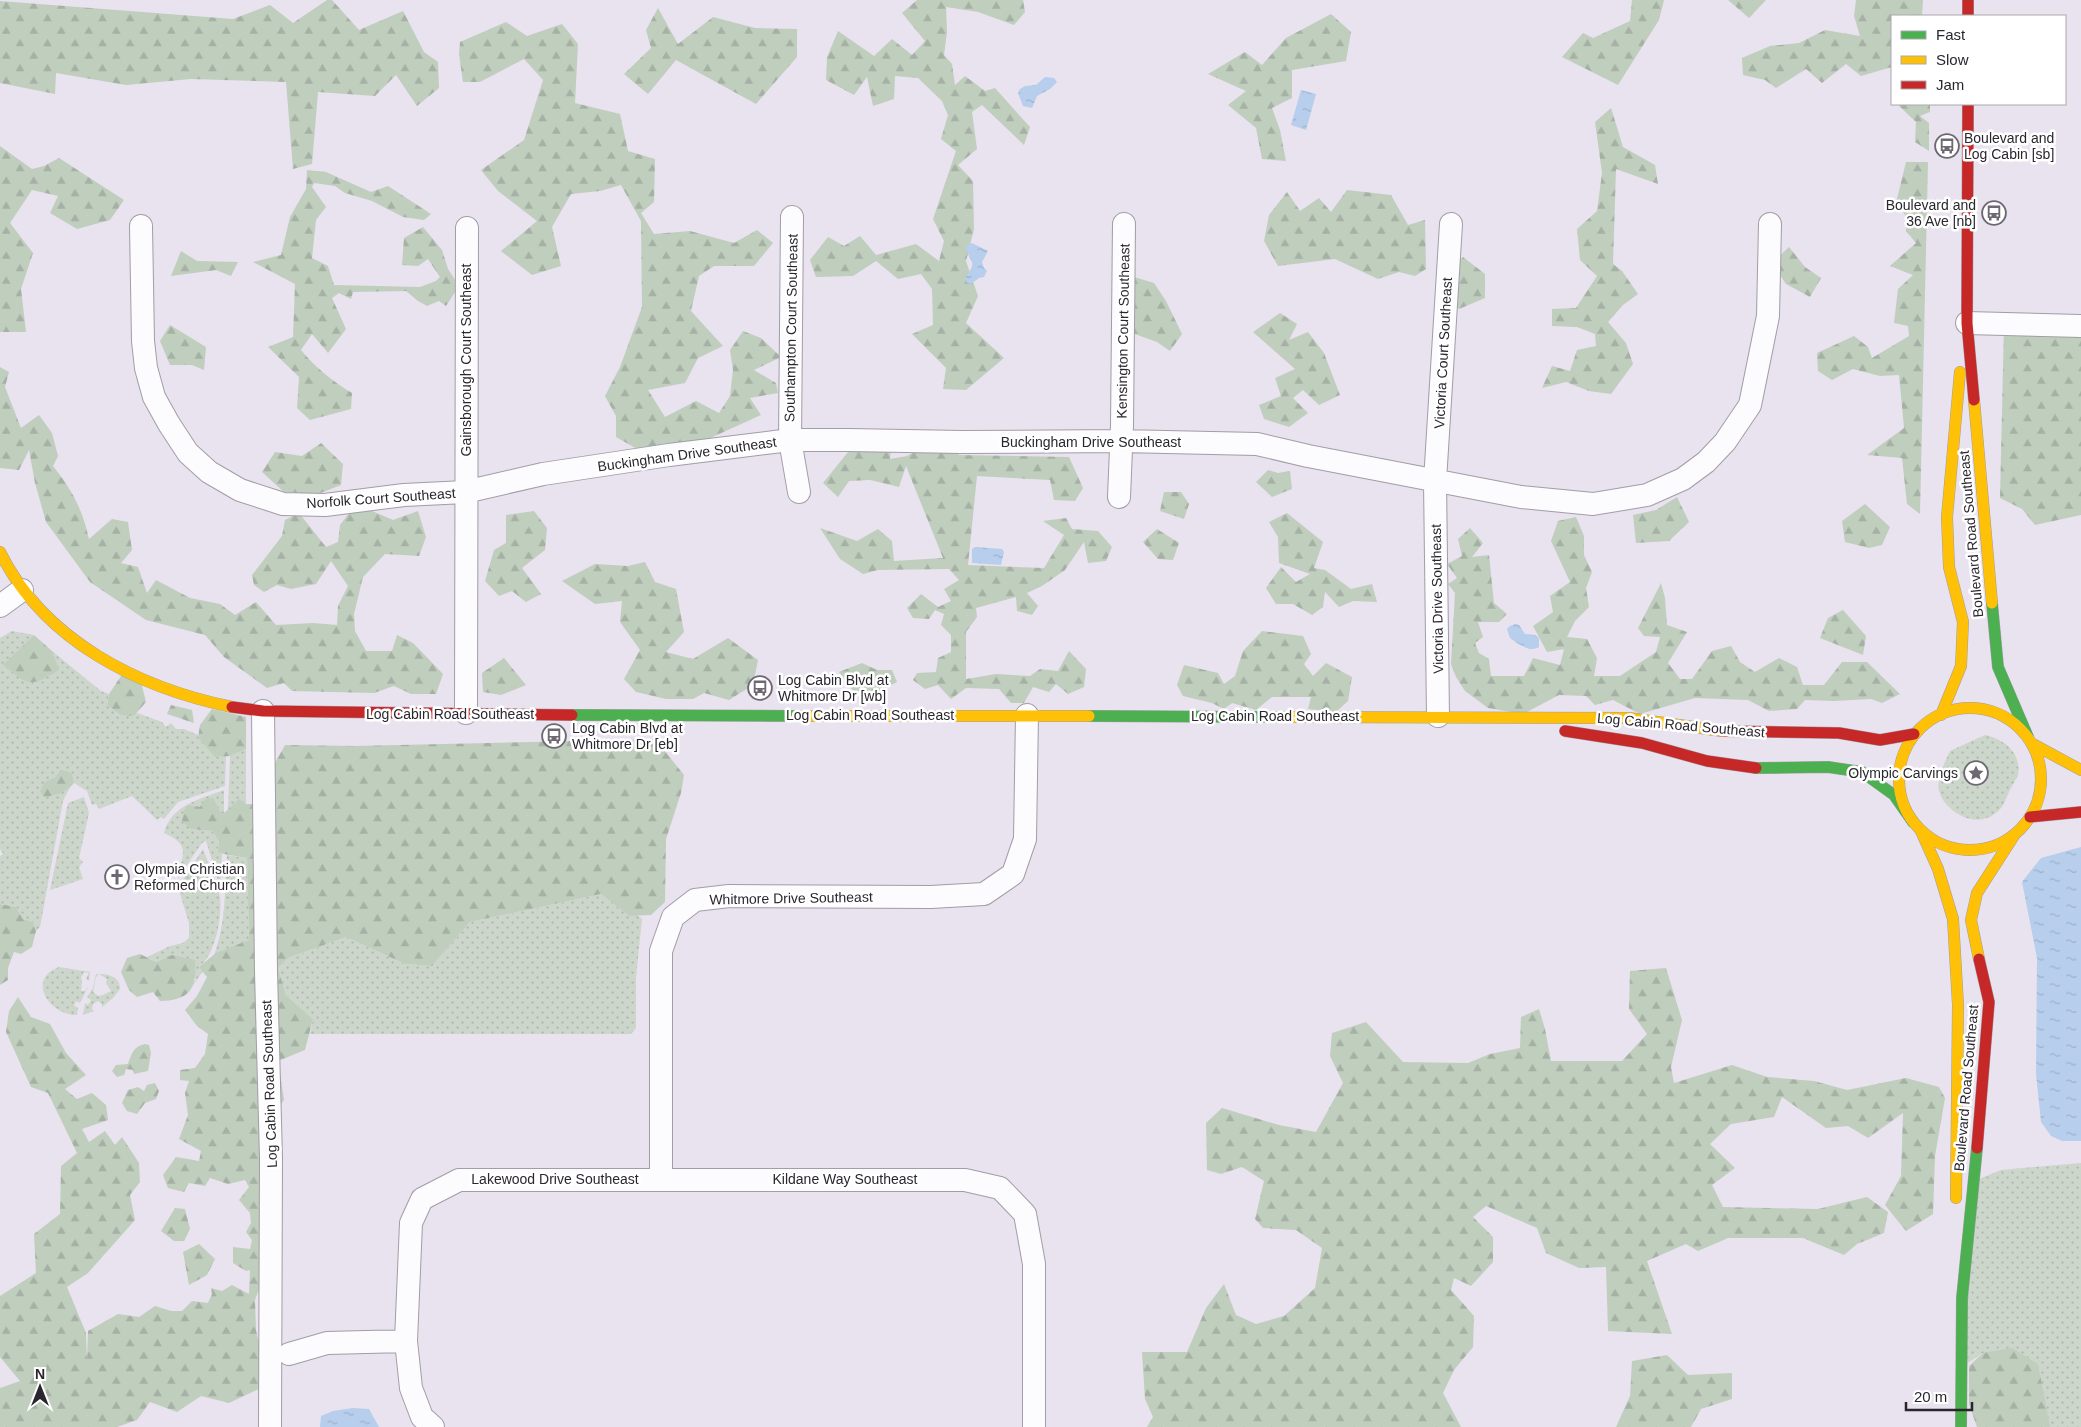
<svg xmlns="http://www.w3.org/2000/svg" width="2081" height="1427" viewBox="0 0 2081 1427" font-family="Helvetica,sans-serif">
<defs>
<pattern id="grass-dots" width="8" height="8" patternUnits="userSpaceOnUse" patternTransform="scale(1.25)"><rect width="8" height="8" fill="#ccd6cb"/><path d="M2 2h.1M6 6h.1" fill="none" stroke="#afb8af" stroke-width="1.8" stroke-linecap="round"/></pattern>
<pattern id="forest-firs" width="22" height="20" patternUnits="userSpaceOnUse" patternTransform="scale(1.25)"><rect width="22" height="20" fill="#c0cebe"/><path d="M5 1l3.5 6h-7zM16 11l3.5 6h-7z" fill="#a5b1a4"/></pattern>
<pattern id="water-ripples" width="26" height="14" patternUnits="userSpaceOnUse" patternTransform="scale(1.25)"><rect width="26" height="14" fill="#b7ceec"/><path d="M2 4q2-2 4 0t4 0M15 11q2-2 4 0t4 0" fill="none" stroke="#9eb1cb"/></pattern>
</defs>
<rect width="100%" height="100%" fill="#e9e2ef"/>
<!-- grass -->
<path fill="url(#grass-dots)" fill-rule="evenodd" d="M12,631L34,635L4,665L58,670L52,651L101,691L109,694L107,705L134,716L137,713L162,722L166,727L171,723L176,729H184L198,735V738L215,757L226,756L225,786L178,802L164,819L161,817L157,820L132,796L99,809L96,804L92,805L87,791L74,783L72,773L61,769L55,777L44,782L53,796L70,787L63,801L40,927L36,931L33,922L23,919L16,907L0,904V856L3,854L0,849V638Z
M1985,735C2004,739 2022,753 2018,775C2016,780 2011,787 2009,792C2006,798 2003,808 1997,812C1983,825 1962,820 1949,807C1930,789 1941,771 1950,751Z
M246,749V804L233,806L228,810L230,756Z
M224,790V814L191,829L212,831L219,841L218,853L222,854L220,887L206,841L202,843L178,878C181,855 193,846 164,833C171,805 200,799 224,790Z
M84,797L89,813L79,858L83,862L79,867L83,879L50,890L68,803Z
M203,849C208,863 218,883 220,897C222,917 216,954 199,967L203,971L189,991L196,979L172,955L156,962L147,957L170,946L183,943L189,938V923L178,887Z
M227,855L247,858L249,940L214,955C226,923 225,888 227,855Z
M601,894L629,916L637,915L642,919L636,977V1028L631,1034H310L313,1019L286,995L278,968L288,958L346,937L405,964L432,966L470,922Z
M59,967L90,972L89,981L86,979L89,973L84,972L81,978L82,981L81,991H85L88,987L80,1003L76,1001L74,1006L78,1008L77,1015C49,1015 26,979 59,967Z
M96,974C108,974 120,976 120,989L113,998L102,1007V1004L98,1001L93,1004L92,1009L94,1011L83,1015L85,1003L88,1005L91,1000L87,997L93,988ZM99,974L107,979L106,983L111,991L103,995L98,996L93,992L96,977Z
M2081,1163V1427H2050L1983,1353L1960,1368L1974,1181L2001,1170Z"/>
<!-- forest -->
<path fill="url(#forest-firs)" d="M327,0H332L359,30L403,11L424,52L438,62L439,88L417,106L396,75L375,96L318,92L312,164L293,169L286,82L191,79L126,85L56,73L55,94L0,83V1L233,19L270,5L293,23Z
M917,0H1023L1025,12L1014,25L978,12L946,7L947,32L944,55L952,64L955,85L965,76L985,91L995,88L1030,127L1024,145L982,105L972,112L977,149L958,165L973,181L974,229L966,261L978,296L966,323L1004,358L966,390L943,389L946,368L912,334L933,325L932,289L921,274L898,279L876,261L853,276L816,277L810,260L828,237L844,246L860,236L876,255L916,244L939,261L944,241L933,219L956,151L941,139L948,115L942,101L918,78L895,76L894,99L873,106L867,77L854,95L826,80L827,57L838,31L874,56L892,39L912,55L925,41L902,13Z
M1632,0H1664L1659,20L1618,85L1562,57L1583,33L1593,38L1630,21Z
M1728,0H1766L1749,18Z
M1856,0H1923L1922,16H1892V67L1861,76L1846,64L1822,83L1806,69L1776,88L1765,80L1743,75L1742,58L1770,46L1799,43L1825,30L1860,36L1854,16Z
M658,8L678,44L713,17L755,28L797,29V57L756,104L676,60L648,94L624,74L651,48L646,30Z
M1331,14L1351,32L1346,61L1292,70V98L1272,108L1280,130L1286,161L1262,159L1256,128L1228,105L1246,91L1208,74L1245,52L1262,65L1286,38Z
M506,22L527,36L562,24L578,44L575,103L620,114L628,151L655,159L654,202L641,213L654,234L690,231L734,243L757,230L773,243L754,266H714L699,276L691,311L723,346L698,358L685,383L648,390L665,417L696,401L719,413L730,396L733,370L730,350L743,331L761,338L781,357L754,370L776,383L778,393L750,398L761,415L706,440L639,450L616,437V416L605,396L620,367L642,307L641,221L621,185L600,191L571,194L552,227L561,266L532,275L501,251L537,221L498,191L481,170L524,140L543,80L524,59L480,82H463L459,54L460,42Z
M1897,104H1930V112L1920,116L1929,123V151L1915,142L1916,122Z
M1611,108L1623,147L1655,165L1658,184L1616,169L1613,264L1622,271L1638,294L1623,305L1608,322L1626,343L1633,364L1611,394L1589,391L1566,382L1542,388L1552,366L1570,371L1577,350L1596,346L1595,334L1577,327L1552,326V309L1576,308L1597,276L1580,260L1577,229L1597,211L1602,173L1595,122Z
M0,146L32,169L44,166L59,158L124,200L110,220L77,229L50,213L58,196L32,190L10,223L33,253L21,289L26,332H0Z
M1906,162H1928L1920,514L1907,504L1902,458L1867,455L1904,428L1899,375L1880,376L1853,369L1832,380L1818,371L1817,353L1854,336L1868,347L1872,358L1909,336L1908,326L1894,323L1898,289L1913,275L1890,266L1916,243L1906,231L1907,219L1897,199Z
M307,170L326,172L371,192L388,186L431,214L424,220L403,217L372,201L345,193L335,186L314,183L312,187L326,207L316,220L312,258L328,266L334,285L420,287L436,281L440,277L428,259L418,266L402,265L404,238L423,227L442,250L448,269L459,286L446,306L439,301L427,306L418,301L406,291L353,292L351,299L339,293L332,298L346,329L328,353L312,334L301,350C316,368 332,381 352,393L351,409L310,420L297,408L299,377L268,347L293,337L295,284L253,262L281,255L290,217L306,189Z
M1347,190L1391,195L1408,225L1425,220L1426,269L1415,276L1399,272L1378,279L1335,259L1278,266L1264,241L1269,215L1287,192L1300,211L1319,198L1331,212Z
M1789,247L1805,267L1821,278L1810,297L1786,284L1772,263Z
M181,251L197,261L238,262L231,276L216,270L171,276Z
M1463,257L1485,274V298L1459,309L1440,289V280Z
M1134,277L1154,283L1166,301L1182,334L1170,351L1157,342L1129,332Z
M1280,313L1297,324L1289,340L1308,332L1324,353L1340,395L1319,405L1303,390L1293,398L1308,413L1289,427L1264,419L1259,405L1281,396L1275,378L1295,369L1253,332Z
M2004,324L2081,326V515L2035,525L2022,509L2000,498Z
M170,325L206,347L204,370L192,365H170L160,341Z
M0,367L9,372L5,387L21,428L39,415L52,433L58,456L53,466C72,490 82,508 89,539L112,519L128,522L132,550L121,563L138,567L147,593L156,580L190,598L220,604L235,615L256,602L276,625L313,623L337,625L338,606L348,586L331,561L316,584L291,589L277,585L264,592L254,585L252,575L282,536L285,520L299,513L326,547L338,542L340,525L356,504L393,520L418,511L426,537L419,556L385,554L363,577L354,614L355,631L366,651H392L397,635L413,643L443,674L436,694H411L394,686L374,693L292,691L284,683L267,688L224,657L205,635L146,620L90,582L46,522L35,483L29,450L19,470L0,468Z
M861,436L892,437L890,459L907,456L943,436L959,455L1069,457L1083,488L1075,501L1054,500L1050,480L977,476L968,565L1044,568L1064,535L1043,521L1066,518L1072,529L1098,531L1112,547L1106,561L1088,563L1084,542L1065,570L1042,586L1027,593L1038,606L1032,615L1017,611L1016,597L976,608L977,617L966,632V679L996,674L1030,676L1040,669L1058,671L1069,651L1086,669L1084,687L1068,694L1056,684L1049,692L1033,687L1024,703H1011L999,689L966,688L951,699L938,685L925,689L913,680L917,673L936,672L938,658L951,652V635L941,625L944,614L935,610L929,619L913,618L907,608L921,594L938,607L951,601L944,589L959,580L949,569L878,570L863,574L840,559L820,528L857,541L878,529L892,541L894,561L943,558L906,466L899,487L870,480L849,481L838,497L823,483Z
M321,443L343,464L341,485L318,494L284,492L262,472L275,452L302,456Z
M1268,470L1278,473L1290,471L1292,489L1272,497L1256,482Z
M1164,492H1181L1189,504L1184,519L1160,511Z
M1677,497L1689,522L1669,541L1636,543L1633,515L1656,510Z
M1865,504L1890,527L1882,545L1869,548L1845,542L1842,521Z
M534,511L547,528L545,550L522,568L541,594L526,602L512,591L499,596L485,581L494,550L506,543V515Z
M1287,513L1323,542L1314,568L1325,570L1351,589L1372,584L1377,602L1353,601L1339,607L1325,592L1323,607L1312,615L1293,604H1276L1266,588L1281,567L1296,582L1310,574L1279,563L1278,537L1269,522Z
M1576,517L1584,536V555L1592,572L1586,588L1589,607L1575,621L1567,637L1587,639L1597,658L1594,676H1620L1656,652L1660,637L1644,636L1638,628L1661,583L1665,598L1667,625L1687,632L1668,663L1680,679H1692L1712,651L1731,646L1740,662L1755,672L1779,658L1797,667L1803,685H1824L1842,662H1867L1900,694L1882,703L1871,699L1834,701L1805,700L1797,709L1769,711L1748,700L1695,698L1640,714L1613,700L1595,705L1586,696L1559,695L1523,714L1488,708L1465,691L1456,677L1451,664L1455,593L1448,584L1457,578L1447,564L1462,556L1458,539L1470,528L1483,543L1472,557L1489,555L1494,603L1507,614L1499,622H1478L1483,637L1475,643L1479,653L1489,659L1491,676H1524L1533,658L1560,665L1564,649L1547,652L1533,626L1553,612L1550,596L1570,582L1551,541L1558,521Z
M1157,529L1179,543L1173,560L1158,559L1143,542Z
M645,562L655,582L676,589L684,632L666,652L693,659L728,638L758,660L753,685L729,700L704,693L693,699H666L636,692L624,679L640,650L620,622L622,601L595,604L562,581L595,564L628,566Z
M1843,610L1866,636L1863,655L1820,638L1828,618Z
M1262,631L1303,636L1311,654L1304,664L1313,676L1326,663L1352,677L1348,701L1336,712L1308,709L1311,697H1272L1256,710L1232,703L1224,709L1212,703L1183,696L1177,685L1184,665L1218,673L1224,684L1235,676L1243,651Z
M34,635L52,651L59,670C29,688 30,686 3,665Z
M504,658L526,685L501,695L483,692L482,673Z
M862,663L877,670H892L897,682L877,692H854L839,672Z
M123,673L141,682L146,702L134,716L121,715L107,705L109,694Z
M171,705L192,710L194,723L167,714Z
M212,709L246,717V749L230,756L215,757L198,738L200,725Z
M655,739L684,775L681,793L666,839L665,902L651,915L629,916L601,894L470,922L432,966L405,964L346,937L288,958L278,968L286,995L313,1019L305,1050L278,1061L284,1100L265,1122L282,1132L279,1237L255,1300L256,1330L265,1371L263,1387L229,1403L201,1396L177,1412L150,1402L137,1420L117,1427H0V1388L20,1381L0,1357V1296L36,1273L34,1234L60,1214L61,1166L77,1153L48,1093L31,1087L6,1032L9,1011L18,997L31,1017L50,1024L66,1053L86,1075L65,1089L77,1099L92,1093L106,1105L108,1120L82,1129L89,1142L105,1131L115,1145L122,1137L139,1163L140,1182L130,1195L135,1220L88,1273L67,1287L86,1333L87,1361L88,1331L118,1314L139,1317L155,1306L171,1311H182L192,1301L208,1303L212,1294L211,1288L222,1291L232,1285L249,1294L250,1270L246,1271L233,1263V1247L250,1249L252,1240L246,1232L251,1223L250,1213L239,1200L249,1187L245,1180L228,1184L210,1178L205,1186L189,1183L184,1192L168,1188L163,1175L176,1157L199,1161L201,1151L179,1139L188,1115L185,1093L189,1081L180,1080V1070L195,1068L205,1054L208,1034L197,1026L185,1010L197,996L207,977L199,967L216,953L249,940L247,858L218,853L219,841L212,831L191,829L182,821L184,810L188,805L200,807L205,799L213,798L222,815L239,799L246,804H272L275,763L285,745L355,746Z
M61,769L72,773L74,783C67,792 55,796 44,797L40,792L44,782L55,777Z
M0,904L16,907L23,919L33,922L36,931L32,947L21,954L14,952L8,968V980L0,985Z
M140,954L156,962L172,955L195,960C197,989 190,1000 160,1001L153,992L137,997L129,990L121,972L127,958Z
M1666,968L1682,1020L1671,1067L1674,1083L1732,1065L1767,1077L1814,1081L1847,1090L1906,1078L1939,1087L1945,1098L1935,1156L1933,1214L1906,1231L1885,1205L1901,1176L1903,1113L1868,1138L1848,1126L1826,1128L1782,1097L1774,1117L1731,1124L1710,1144L1735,1168L1712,1185L1723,1207L1818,1209L1867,1197L1888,1212L1884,1233L1857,1244L1844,1255L1803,1238H1728L1698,1251L1686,1244L1647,1261L1672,1334L1608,1331L1606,1267L1579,1268L1546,1253L1537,1228L1486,1206L1473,1217L1493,1237V1262L1471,1286L1454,1278L1451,1290L1474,1316L1473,1347L1454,1370L1443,1393L1461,1427H1147L1153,1417L1145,1399L1142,1352H1187L1206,1308L1224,1284L1236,1315L1256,1324L1284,1316L1315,1288L1322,1248L1296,1230L1263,1228L1255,1219L1264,1181L1242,1167L1221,1174L1207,1170L1206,1123L1222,1108L1279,1125L1316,1132L1343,1083L1330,1056L1332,1033L1366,1022L1403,1062L1468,1063L1490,1054L1520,1048L1521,1017L1539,1009L1545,1029L1551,1061H1622L1647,1034L1629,1009L1630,971Z
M145,1044L149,1045L151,1053L148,1071L134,1074L133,1070L126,1069L124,1075L117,1077L112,1071L116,1065L128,1064C131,1054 134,1046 145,1044Z
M155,1083L159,1091L156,1099L145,1103L137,1114L127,1111L122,1103L128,1090L138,1087L144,1091L147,1085Z
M175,1208L185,1209L190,1229L184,1241H174L161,1231Z
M199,1244L215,1259L207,1275L189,1285L183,1252Z
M2012,1348L2038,1364L2050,1427H1977L1969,1404V1366L1983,1353Z
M1667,1355L1688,1375L1732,1373V1399L1701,1409L1691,1427H1616L1630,1396L1632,1361Z"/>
<!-- water -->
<path fill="url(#water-ripples)" d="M1045,77L1054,78L1057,82L1050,89L1037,96L1032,108L1023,106L1018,93L1020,89L1025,86L1036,85Z
M1301,90L1316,94L1306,130L1291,125Z
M972,243L988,251L982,262L984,268L987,271L984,277L979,278L971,284L967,283L965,278C979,259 969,265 966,246Z
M975,547L1002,549L1004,552L1001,565L972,563V549Z
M1515,624L1519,625L1525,634L1535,635L1539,638V647C1529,653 1519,644 1510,638L1507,629L1510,626Z
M2081,847V1141H2062L2051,1136L2041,1122L2036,1074L2037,958L2022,882L2041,858Z
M353,1408L369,1409L379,1427H320L321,1416L333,1411Z"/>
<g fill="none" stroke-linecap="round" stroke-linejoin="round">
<!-- street casing -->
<g stroke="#a29da6" stroke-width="24">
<path id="street" d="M792,217L790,440L799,492
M141,226L143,341L146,368L154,397L169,424L188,453L209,472L240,490L283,504L325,505L404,495L465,492L543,474L669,455L790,440H849L962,442L1121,441L1257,444L1308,456L1521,497L1593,504L1647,495L1683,479L1706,462L1725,442L1750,405L1768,316L1770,224
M1967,323L2081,326
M1119,497L1122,425L1124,224
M0,606L22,590
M263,711L266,972L271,1158L270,1427
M466,713L467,228
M1438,716L1435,481L1451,224
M661,1179V951L673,917L695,900L729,896L931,897L984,894L1013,874L1025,839L1027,715
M289,1354L327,1343L406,1341
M433,1427L422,1417L411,1388L406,1341L411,1223L422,1199L459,1180H965L1000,1188L1025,1214L1034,1264V1427"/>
</g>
<!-- fast casing -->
<g stroke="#a29da6" stroke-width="12">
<path id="fast" d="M1992,603L1998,667L2028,737
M572,715L797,716
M1089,716L1291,717
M1756,768L1828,767L1862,772L1894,795L1913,822
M1961,1427L1962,1298L1977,1148"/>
</g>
<!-- slow casing -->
<g stroke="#a29da6" stroke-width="12">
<path id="slow" d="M1974,400L1992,603
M0,552C44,641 139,688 232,707
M1899 779a71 71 0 1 1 142 0a71 71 0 1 1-142 0Z
M1941,715L1961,666L1963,622L1949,567L1947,517L1960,372
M797,716H1089
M1291,717L1629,718L1722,731
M2031,743L2081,770
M1921,831L1938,869L1953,919L1958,1005L1956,1198
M1979,959L1971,920L1977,893L2015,834"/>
</g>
<!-- jam casing -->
<g stroke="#a29da6" stroke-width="12">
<path id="jam" d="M1968,0V16
M1968,104L1967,323L1974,400
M232,707L263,711L572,715
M1565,731L1642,743L1707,761L1756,768
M1722,731L1839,733L1880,740L1914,734
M2030,817L2081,812
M1977,1148L1989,1002L1979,959"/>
</g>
<!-- street -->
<use href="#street" stroke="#fcfbfd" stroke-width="22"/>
<!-- fast -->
<use href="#fast" stroke="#4caf50" stroke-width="11"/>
<!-- slow -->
<use href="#slow" stroke="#ffc107" stroke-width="11"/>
<!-- jam -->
<use href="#jam" stroke="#c62828" stroke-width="11"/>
</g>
<!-- icons -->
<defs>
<g id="bus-ring" transform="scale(1.25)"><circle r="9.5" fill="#fff" stroke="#6d6872" stroke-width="1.5"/><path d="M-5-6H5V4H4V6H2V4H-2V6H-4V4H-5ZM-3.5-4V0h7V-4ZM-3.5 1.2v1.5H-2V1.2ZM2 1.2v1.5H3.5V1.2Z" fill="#6d6872"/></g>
<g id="sight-ring" transform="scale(1.25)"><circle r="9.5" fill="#fff" stroke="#6d6872" stroke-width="1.5"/><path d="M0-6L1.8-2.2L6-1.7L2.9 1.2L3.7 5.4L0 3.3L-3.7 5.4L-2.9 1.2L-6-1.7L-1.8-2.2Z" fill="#6d6872"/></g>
<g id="church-ring" transform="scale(1.25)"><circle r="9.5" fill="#fff" stroke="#6d6872" stroke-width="1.5"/><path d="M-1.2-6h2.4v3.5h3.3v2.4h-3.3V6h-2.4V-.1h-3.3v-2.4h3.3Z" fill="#6d6872"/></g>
</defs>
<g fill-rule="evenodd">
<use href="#bus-ring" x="1947" y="146"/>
<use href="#bus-ring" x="1994" y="213"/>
<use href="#bus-ring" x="760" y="688"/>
<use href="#bus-ring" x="554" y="736"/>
<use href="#sight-ring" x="1976" y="773"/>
<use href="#church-ring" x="117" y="877"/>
</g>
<g text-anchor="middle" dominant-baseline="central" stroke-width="5" stroke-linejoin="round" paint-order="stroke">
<!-- poi labels -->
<g font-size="14" fill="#2a262e" stroke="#fff" text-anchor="start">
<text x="1964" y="138">Boulevard and<tspan x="1964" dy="16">Log Cabin [sb]</tspan></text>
<text x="1976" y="205" text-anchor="end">Boulevard and<tspan x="1976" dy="16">36 Ave [nb]</tspan></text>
<text x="778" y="680">Log Cabin Blvd at<tspan x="778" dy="16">Whitmore Dr [wb]</tspan></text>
<text x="572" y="728">Log Cabin Blvd at<tspan x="572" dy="16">Whitmore Dr [eb]</tspan></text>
<text x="1958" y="773" text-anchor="end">Olympic Carvings</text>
<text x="134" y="869">Olympia Christian<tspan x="134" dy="16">Reformed Church</tspan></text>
</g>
<!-- street labels -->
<g font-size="14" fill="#2a262e" stroke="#fff">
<text transform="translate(791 328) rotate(-89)">Southampton Court Southeast</text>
<text transform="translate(1123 331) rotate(-89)">Kensington Court Southeast</text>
<text transform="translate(1443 353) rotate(-87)">Victoria Court Southeast</text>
<text transform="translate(466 360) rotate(-90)">Gainsborough Court Southeast</text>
<text x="1091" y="442">Buckingham Drive Southeast</text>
<text transform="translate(687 454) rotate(-8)">Buckingham Drive Southeast</text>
<text transform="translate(381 498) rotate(-4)">Norfolk Court Southeast</text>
<text transform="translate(1971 534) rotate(-95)">Boulevard Road Southeast</text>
<text transform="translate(1437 599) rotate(-91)">Victoria Drive Southeast</text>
<text x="450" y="714">Log Cabin Road Southeast</text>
<text x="870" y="715">Log Cabin Road Southeast</text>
<text x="1275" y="716">Log Cabin Road Southeast</text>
<text transform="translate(1681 725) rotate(5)">Log Cabin Road Southeast</text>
<text transform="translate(791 898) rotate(-1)">Whitmore Drive Southeast</text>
<text transform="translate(269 1084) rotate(-92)">Log Cabin Road Southeast</text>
<text transform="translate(1966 1088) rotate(-85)">Boulevard Road Southeast</text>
<text x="555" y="1179">Lakewood Drive Southeast</text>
<text x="845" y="1179">Kildane Way Southeast</text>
</g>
</g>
<!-- legend -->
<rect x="1891" y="15" width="175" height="90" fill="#ffffff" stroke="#aaa8ab"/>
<rect x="1901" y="31" width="25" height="8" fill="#4caf50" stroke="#aaa8ab"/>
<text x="1936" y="40" font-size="15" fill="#2a262e">Fast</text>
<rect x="1901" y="56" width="25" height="8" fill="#ffc107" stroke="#aaa8ab"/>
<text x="1936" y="65" font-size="15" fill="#2a262e">Slow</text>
<rect x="1901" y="81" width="25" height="8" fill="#c62828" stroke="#aaa8ab"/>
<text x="1936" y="90" font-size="15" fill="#2a262e">Jam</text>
<!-- north arrow -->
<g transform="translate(40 1387)" stroke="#ffffff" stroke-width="4" paint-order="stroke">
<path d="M0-4L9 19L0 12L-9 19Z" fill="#2a262e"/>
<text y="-8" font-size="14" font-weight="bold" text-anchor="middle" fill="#2a262e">N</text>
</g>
<!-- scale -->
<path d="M1906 1402v8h66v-8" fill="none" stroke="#2a262e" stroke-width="2.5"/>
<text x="1914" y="1402" font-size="15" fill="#2a262e" stroke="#ffffff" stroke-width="4" paint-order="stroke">20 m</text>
</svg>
